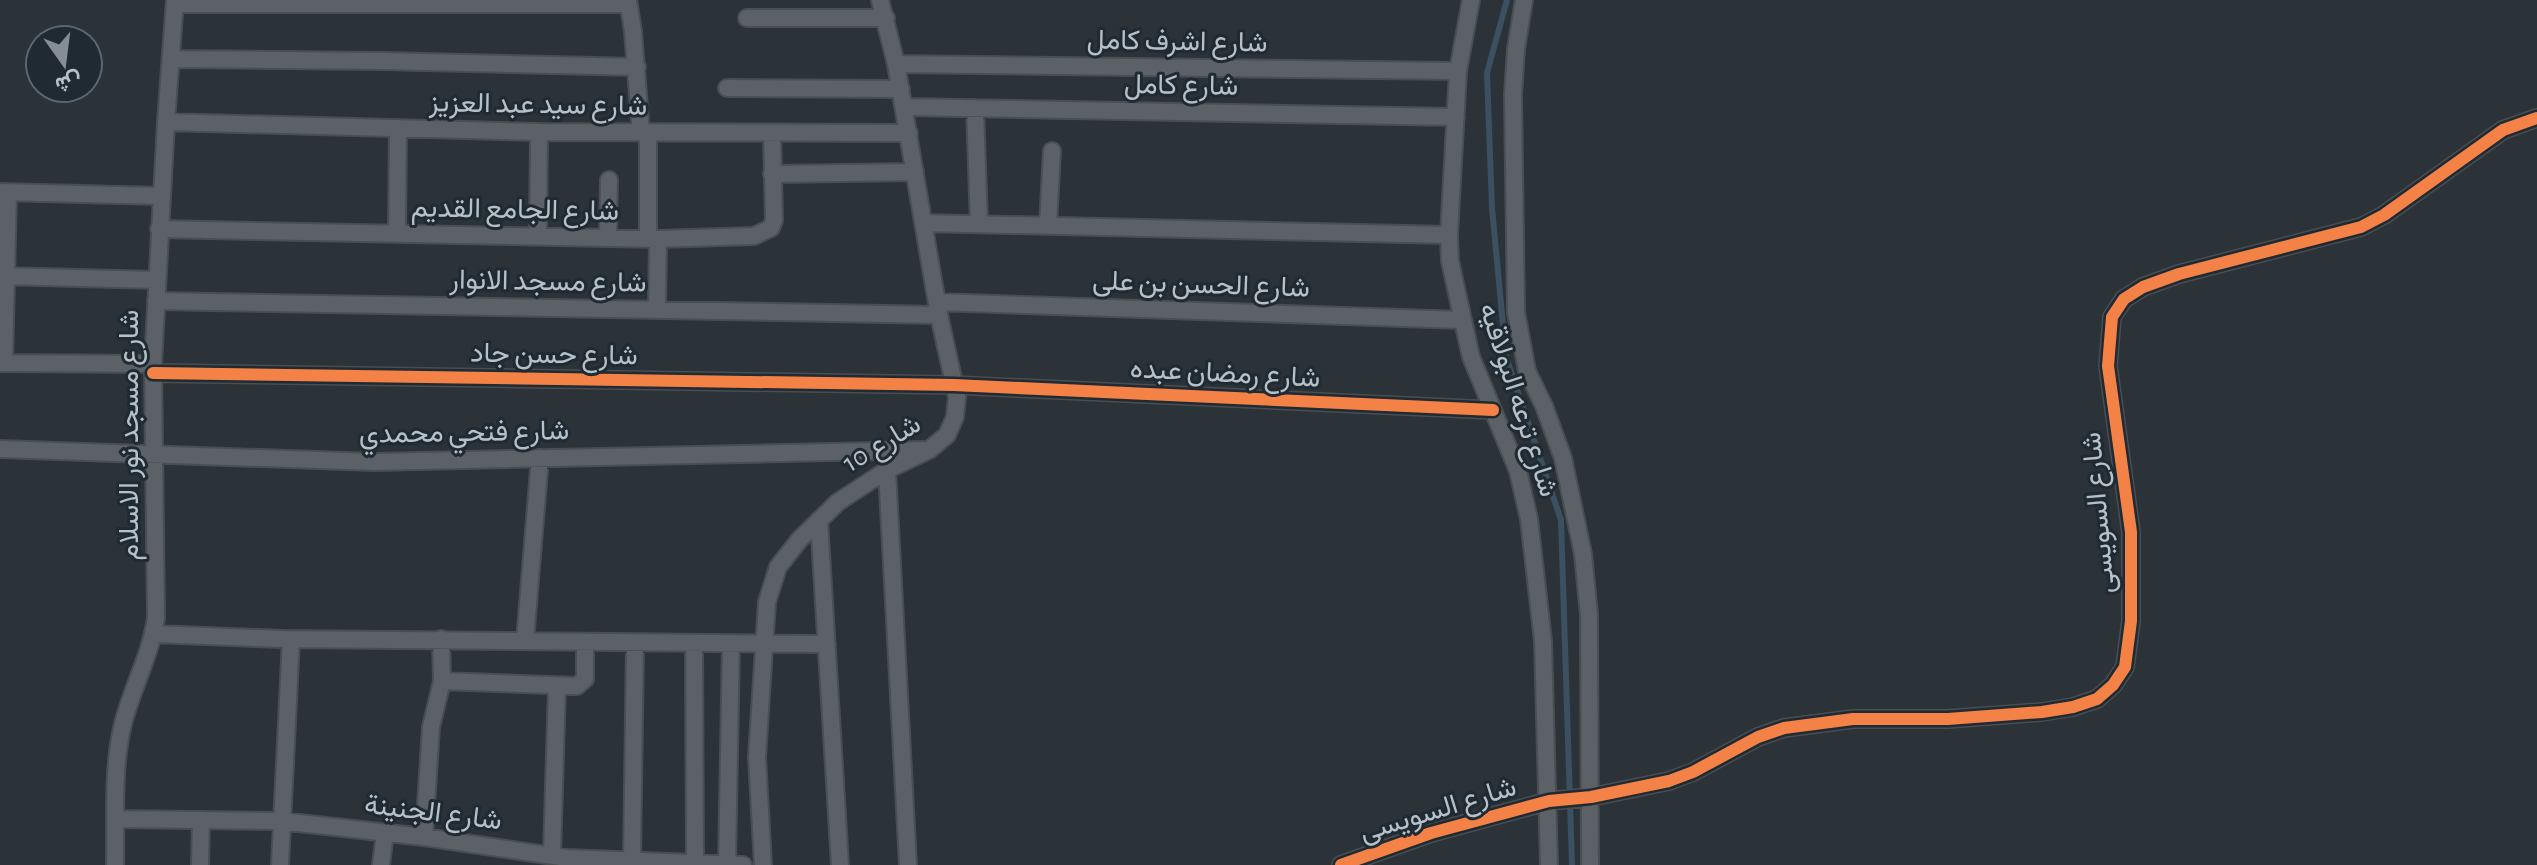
<svg xmlns="http://www.w3.org/2000/svg" width="2537" height="865" viewBox="0 0 2537 865" font-family="'Alegreya Sans',Vazirmatn,sans-serif">
<rect width="100%" height="100%" fill="#2b3238"/>
<g fill="none" stroke-linecap="round" stroke-linejoin="round">
<!-- stream -->
<path stroke="#3b5061" stroke-width="6" d="M1507,0L1487,73L1492,208L1506,357L1561,520L1572,865"/>
<!-- street casing -->
<g stroke="#494e53" stroke-width="20">
<path id="street" d="M628,0L633,31L641,133
M1471,0L1458,71L1449,235L1450,261L1471,357L1518,471L1529,519L1543,641L1549,865
M1524,0L1516,49L1513,95L1516,312L1527,371L1544,406L1563,458L1583,554L1589,615L1590,865
M175,4H628
M747,18H886
M171,59L382,61L637,67
M896,64L1458,71
M727,88L901,89
M904,107L1456,117
M975,108L979,224
M166,122L539,132L909,133
M648,133V238
M772,174L915,172
M0,192L161,196
M924,223L1449,235
M1048,226L1052,151
M159,229L658,239L754,236L771,228L774,220L772,133
M397,234L398,128
M538,236L539,132
M608,238L609,180
M0,276L157,280
M156,301L939,315
M937,302L1462,320
M657,310L658,239
M0,363L153,364
M4,363L8,193
M153,373L954,385L1493,410
M0,449L374,462L923,450
M887,470L908,865
M819,520L840,865
M154,634L283,639L827,644
M525,641L540,458
M694,644L695,863
M442,681L577,686L585,679V642
M116,819L281,821L424,837L567,858L743,865
M424,837L431,727L442,681L441,639
M552,855L557,686
M632,861L635,643
M727,864L731,644
M115,865C116,819 112,768 123,724C132,688 151,654 156,618L153,364L166,122L175,0
M200,865L201,820
M280,865L291,639
M381,865L385,833
M763,865L757,757L767,602L778,567L800,539L838,502L887,470L929,450L947,435L955,417L957,397L939,315L896,64L880,0
M1341,865L1431,833L1549,801L1591,797L1669,781L1693,772L1758,737L1784,728L1853,719H1948L2042,712L2073,707L2097,699L2113,685L2125,667L2131,621V532L2108,366L2112,317L2124,299L2143,287L2179,274L2361,227L2384,215L2503,130L2537,118"/>
</g>
<!-- street -->
<use href="#street" stroke="#5b6166" stroke-width="16"/>
<!-- cycleway casing -->
<g stroke="#1f2a32" stroke-width="17">
<path id="cycleway" d="M153,373L954,385L1493,410
M1341,865L1431,833L1549,801L1591,797L1669,781L1693,772L1758,737L1784,728L1853,719H1948L2042,712L2073,707L2097,699L2113,685L2125,667L2131,621V532L2108,366L2112,317L2124,299L2143,287L2179,274L2361,227L2384,215L2503,130L2537,118"/>
</g>
<!-- cycleway -->
<use href="#cycleway" stroke="#f48246" stroke-width="12"/>
</g>
<g text-anchor="middle" dominant-baseline="central" stroke-width="6" stroke-linejoin="round" paint-order="stroke">
<!-- street labels -->
<g font-size="28" fill="#b6c0c8" stroke="#1f2a32">
<text transform="translate(1177 42) rotate(1)">شارع اشرف كامل</text>
<text transform="translate(1181 86) rotate(1)">شارع كامل</text>
<text transform="translate(538 105) rotate(1)">شارع سيد عبد العزيز</text>
<text transform="translate(515 210) rotate(1)">شارع الجامع القديم</text>
<text transform="translate(548 282) rotate(1)">شارع مسجد الانوار</text>
<text transform="translate(1201 285) rotate(2)">شارع الحسن بن على</text>
<text transform="translate(554 355) rotate(1)">شارع حسن جاد</text>
<text transform="translate(1225 374) rotate(3)">شارع رمضان عبده</text>
<text transform="translate(1518 400) rotate(72)">شارع ترعه البولاقيه</text>
<text transform="translate(464 433) rotate(-1)">شارع فتحي محمدي</text>
<text transform="translate(130 435) rotate(-90)">شارع مسجد نور الاسلام</text>
<text transform="translate(882 444) rotate(-31)">شارع 10</text>
<text transform="translate(2099 513) rotate(-95)">شارع السويسى</text>
<text transform="translate(1438 810) rotate(-17)">شارع السويسى</text>
<text transform="translate(433 813) rotate(7)">شارع الجنينة</text>
</g>
</g>
<!-- north arrow -->
<g transform="translate(64 64) rotate(166)"><circle r="38" fill="#1f2a32" stroke="#5b666e" stroke-width="2"/>
<path d="M0-6L14 30L0 20L-14 30Z" fill="#858e96"/>
<text y="-12" font-size="22" font-weight="bold" text-anchor="middle" fill="#b6c0c8">ش</text>
</g>
</svg>
